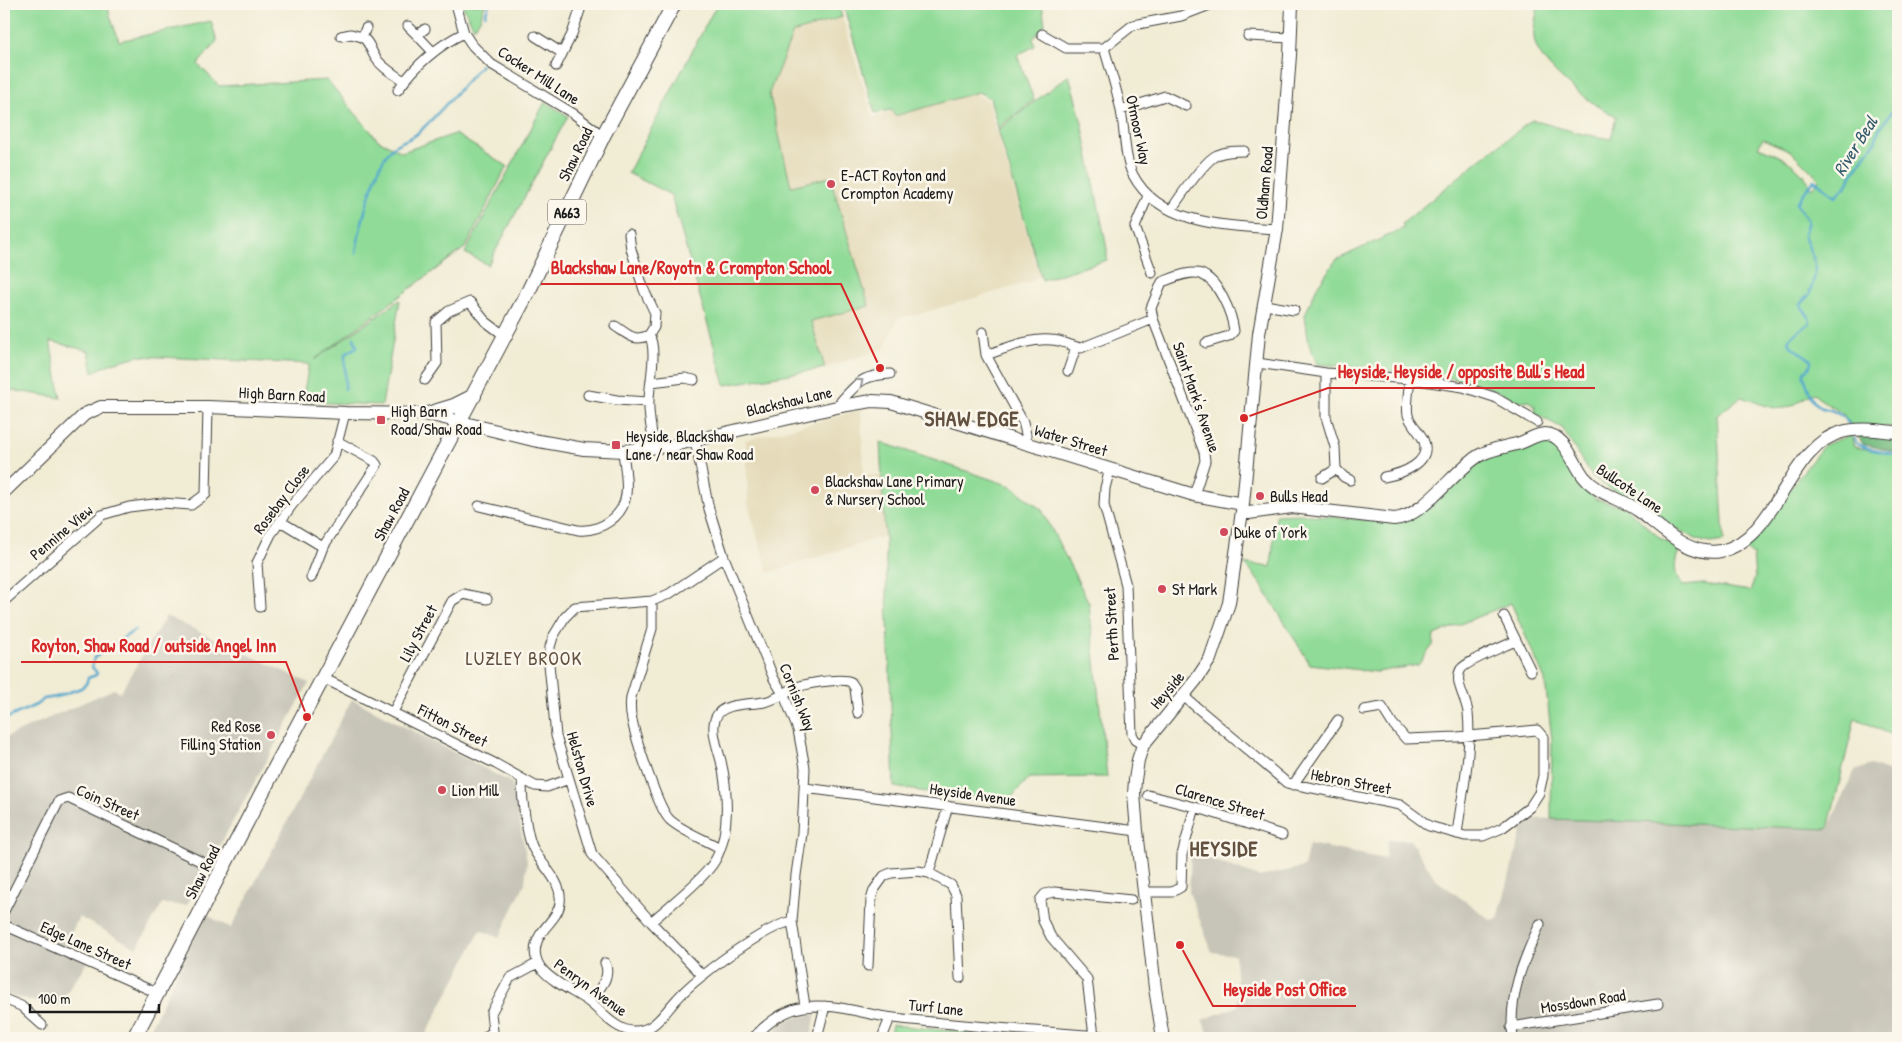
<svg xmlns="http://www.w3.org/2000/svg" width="1902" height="1042" viewBox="0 0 1902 1042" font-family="'Patrick Hand',sans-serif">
<rect width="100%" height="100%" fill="#fbf7ec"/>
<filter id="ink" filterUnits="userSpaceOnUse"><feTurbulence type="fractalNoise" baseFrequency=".02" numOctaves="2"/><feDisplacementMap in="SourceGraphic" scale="10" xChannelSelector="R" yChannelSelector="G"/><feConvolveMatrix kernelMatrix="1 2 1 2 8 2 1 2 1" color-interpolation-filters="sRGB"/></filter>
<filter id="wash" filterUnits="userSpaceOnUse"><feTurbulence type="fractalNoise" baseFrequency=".0096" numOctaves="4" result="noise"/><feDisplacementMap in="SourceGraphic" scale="20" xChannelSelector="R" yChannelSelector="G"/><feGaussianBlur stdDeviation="1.12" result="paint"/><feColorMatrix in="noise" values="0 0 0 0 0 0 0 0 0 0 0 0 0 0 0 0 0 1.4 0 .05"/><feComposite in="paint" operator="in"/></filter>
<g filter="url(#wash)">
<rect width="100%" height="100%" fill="#f1ecd4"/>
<!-- built -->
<path fill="#e5dbba" d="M717,4H838L873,118L891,112L895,116L973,93L987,100L1039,275L1030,282L915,315L898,318L884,349L825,368L725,385L671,195L628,173Z
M861,410L864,475L881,476L885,536L768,573L748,504L746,440Z"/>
<!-- industrial -->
<path fill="#c7c5b8" d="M166,616L309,683L187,905L162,904L137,948L79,917L66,944L91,956L57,1007L4,994V738L114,689L120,693Z
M352,699L512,783L527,861L525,883L499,938L481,930L424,1038H166L148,1033L205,914L231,928Z
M1871,765L1898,775V1038H1211L1202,1020L1238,1006L1235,955L1212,952L1189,892L1191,852L1259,877L1304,867L1309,844L1385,859L1388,840H1410L1436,880L1491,920L1498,919L1525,818L1828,829L1854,771Z
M816,1014L811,1038H768L778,1027L792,1018Z"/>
<!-- green -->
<path fill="#90db97" stroke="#567c5a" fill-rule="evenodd" d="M4,4H109V13L119,41L211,21L217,41L198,64L219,86L327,80L378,140L402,152L455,134L507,166L466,247L314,360L400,300L382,405L302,402L309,364L138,356L112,363L93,372L89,351L50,341L61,398L4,389Z
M462,4H485L480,19L474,28Z
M717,4H838L842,17L793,33L769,93L791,186L830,177L869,306L811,321L825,368L725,385L671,195L628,173Z
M843,4H1042L1045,24L1033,39L1035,46L1017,55L1034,100L998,128L990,98L978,92L895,116L891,110L875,113Z
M1538,4H1898V427L1852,426L1843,414L1817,397L1814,393C1804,396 1798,404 1789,407C1775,412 1755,401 1741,397L1717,415L1724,541L1710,543L1698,540L1673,527L1650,508L1609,488L1591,475L1562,428L1536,414L1535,406L1527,400L1519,402C1482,380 1443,376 1401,372C1373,369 1345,366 1317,364L1309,344L1305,315L1317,287L1336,260L1404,228L1402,224L1478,161L1532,120L1582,134L1611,139L1616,116C1592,105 1537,66 1534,38C1533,27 1537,15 1538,4ZM1763,139L1791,151L1820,180L1812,188C1801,166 1780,155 1758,147Z
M1069,75L1082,123L1107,249V260L1042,280L998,130Z
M545,102L568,116L488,265L465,253Z
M1851,435L1854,447L1898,455V738L1855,718L1828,829L1551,819L1552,740L1545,680L1511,603L1434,635L1433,645L1418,665L1377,672L1310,664L1262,586L1247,566L1241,563L1271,567L1276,515L1298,514L1379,521L1427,509L1482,461L1546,440L1553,443L1559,448L1595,499L1625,507L1661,539L1679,550C1674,564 1673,574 1683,586L1704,584L1750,591L1755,577L1753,555L1744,547L1824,445Z
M880,442L1011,486L1042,510L1089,603L1107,777L1029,778L1005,804L894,787L885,536Z
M892,1025L1020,1038H889Z"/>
<!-- forest -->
<path fill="#74bb80" stroke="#486c4e" d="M1857,435L1898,437V453L1863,444Z"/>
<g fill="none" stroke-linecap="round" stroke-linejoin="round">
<!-- stream -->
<path stroke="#52a9cf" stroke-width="2.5" d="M485,15L489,4
M356,253C359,230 374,171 387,154C396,140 408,142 418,133C441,112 460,88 481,65
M345,389V354L357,347L354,338
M1849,424L1842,416L1831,410L1822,408L1813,401L1804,377V372L1809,368L1811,362L1810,359L1791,346L1788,341L1792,336L1810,323L1809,317L1800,304L1809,295L1815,275V263L1804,235L1808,221L1796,203L1814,180L1836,196L1846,186L1852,175L1875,142L1879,129L1898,104
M1854,438L1857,444L1873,450L1898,455
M4,717L7,718L36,705L44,699L56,697L81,688L86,684L88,678L96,675L97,673L92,667L94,658L135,630"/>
</g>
</g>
<g filter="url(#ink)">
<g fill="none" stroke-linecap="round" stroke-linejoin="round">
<!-- street casing -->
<g stroke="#3c3b38" stroke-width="11">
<path id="street" d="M456,4L464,33L472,45L491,64L574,114L603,136
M1212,4L1181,16L1133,25L1104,48C1110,68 1117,90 1121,111C1125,130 1124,158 1133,175C1159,225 1228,226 1277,229
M408,26L417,35
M425,29L417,35L433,52
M1042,34L1066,48H1104
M341,36L351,34L362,37L366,28
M535,36L562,53
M1248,36L1291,38
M362,37C370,42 370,49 375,57C382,68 394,74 404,81
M556,66L572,34L582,4
M398,90C415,66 437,46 464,33
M1121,110L1165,96L1186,106
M1148,196L1135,227L1152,273
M1171,210C1179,198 1205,160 1217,155C1226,151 1235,151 1244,151
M629,234L631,249L644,290L655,313L654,327L649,335
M1265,305L1294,310
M615,326C627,333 633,343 649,335
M983,332L986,355C1007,348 1029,338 1051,340C1062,340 1070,346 1081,348L1153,319
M649,335C658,350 649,384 649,401C648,417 652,433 655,449
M986,355L1023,422L1026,434V444
M1257,363L1326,373L1410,379L1463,387L1494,397L1537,422
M1068,371L1076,347
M425,380L437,363L436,322L449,311L470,302L485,321L505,336
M651,382L685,378L694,380
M588,395L617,400L648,402
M841,406V401C860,381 861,376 890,374
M695,440L709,509L724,557L774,679L784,695L798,730L805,768L802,833L796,875L792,921L805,1006
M1110,469L1105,488L1104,505L1126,585L1132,734L1135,740L1143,745
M1336,469L1344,477L1350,480
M1384,477C1401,474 1434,463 1423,439C1419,431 1410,423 1408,415C1406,407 1409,388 1410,379
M1322,478L1336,469L1335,447L1326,417V373
M1194,495L1205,461L1204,452L1153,319L1151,308L1162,282C1173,278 1190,270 1201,274C1219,281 1232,314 1234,331L1229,336L1206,343
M479,506L578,530C600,532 624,517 626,494C628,481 624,464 623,451
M280,521L323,547L377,465L374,461L337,441
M311,578L323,547
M4,601L102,515L129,507L162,503L191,505L206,494L208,407
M652,601V629L631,697C630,705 630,712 632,720C636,739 658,809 670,820C682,831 706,840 720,848
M260,607L257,563L271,534L292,505L334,456L345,413
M1504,616L1531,671
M323,678L496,764L535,786L547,787L569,779
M1182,695L1287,783L1400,805L1429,826L1465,836H1483L1502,828L1530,807L1539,793L1543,776V737L1537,730L1457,737L1406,739L1392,723L1382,707L1364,710
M393,712L452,601L463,594L487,599
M523,779C520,791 527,839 534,850C543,867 563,882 560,903C559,915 546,925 540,935C520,971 567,986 589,1002C601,1011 616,1031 633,1031C654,1032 664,1013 677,999C684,991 693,983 702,976C721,960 769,926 792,921
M1293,785L1338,720
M805,788L1137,831
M1148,795L1195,807L1282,835
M1457,834C1462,794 1472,753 1468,713C1467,699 1453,682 1461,669C1467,661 1505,646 1515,641
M929,873L948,806
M1144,892H1172L1181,887L1182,855L1195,807
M4,911L59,801L68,798L202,862
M651,922C670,905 698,884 712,865C731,839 728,790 721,761C718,749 710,729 716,717C723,702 750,705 764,702C775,700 783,694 792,689C802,684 841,677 851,682L855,688L858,713
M4,925L157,993
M868,966L871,900L874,890L884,876L891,873L918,871L929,873L951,885L956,895L960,978
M702,975L651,922L592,854L556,736L549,664L550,647L553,637L565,617L575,607L652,601L669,594L724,557
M4,999L21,1006L42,1025
M589,1002C598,990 612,978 605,963
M1511,1027L1658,1004
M1094,1036L1087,979L1051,937L1043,921L1040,900L1045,894L1054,892L1131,900
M485,1038L493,1031L491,1013L510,978L538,963
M753,1038C766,1024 783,1010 804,1007C834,1002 865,1015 894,1018C972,1027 1049,1032 1127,1038
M817,1038L825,1006
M882,1038L890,1018
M1513,1038C1508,996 1523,961 1540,924"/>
</g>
<!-- secondary casing -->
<g stroke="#3c3b38" stroke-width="14">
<path id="secondary" d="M4,492L85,414L101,407H208L345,413L428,414L533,440L584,449L623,451L674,445L841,406L872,401L891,402L1194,495L1243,504
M1242,512L1249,513L1292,507L1394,519C1425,517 1454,469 1480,455C1493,448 1507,447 1520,443C1528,440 1537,434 1545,434C1565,434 1574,465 1584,477C1599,495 1621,498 1639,511C1662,528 1688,557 1721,551C1777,539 1789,445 1842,432C1860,427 1880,431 1898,432
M1163,1038L1155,988L1137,831L1134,794L1135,780L1138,760L1143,745L1196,680L1210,659L1229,603L1243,504L1259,334L1277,229L1290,55L1292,4"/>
</g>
<!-- primary casing -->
<g stroke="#3c3b38" stroke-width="16">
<path id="primary" d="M428,414L454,406L474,396
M134,1038L266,785L529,290L603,136L674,4"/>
</g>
<!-- street -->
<use href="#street" stroke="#fff" stroke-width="9"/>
<!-- secondary -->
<use href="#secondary" stroke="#fff" stroke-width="12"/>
<!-- primary -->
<use href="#primary" stroke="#fff" stroke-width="14"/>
</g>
<!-- one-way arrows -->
<defs><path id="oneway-chevron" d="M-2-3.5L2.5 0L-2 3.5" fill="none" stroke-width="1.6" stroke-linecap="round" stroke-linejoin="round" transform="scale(1.25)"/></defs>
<use stroke="#999" href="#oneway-chevron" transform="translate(860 382) rotate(-38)"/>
</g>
<!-- markers -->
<g fill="#d1495b" stroke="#fbf7ec" stroke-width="2">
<circle cx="831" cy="184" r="5"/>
<rect x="376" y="415" width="10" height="10" rx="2.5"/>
<rect x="611" y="440" width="10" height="10" rx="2.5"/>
<circle cx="815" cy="490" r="5"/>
<circle cx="1260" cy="496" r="5"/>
<circle cx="1224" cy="532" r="5"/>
<circle cx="1162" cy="589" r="5"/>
<circle cx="271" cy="735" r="5"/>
<circle cx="442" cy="790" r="5"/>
</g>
<g text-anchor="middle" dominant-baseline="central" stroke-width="5" stroke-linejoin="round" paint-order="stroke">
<!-- shield labels -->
<rect fill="#fbf7ec" stroke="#5f5e5a" stroke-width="1" x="548" y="199.5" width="38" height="25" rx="4"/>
<g font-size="15" font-weight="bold" fill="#1c1c1c">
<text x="567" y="212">A663</text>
</g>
<!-- street labels -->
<g font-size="16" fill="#1c1c1c" stroke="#fbf7ec">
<text transform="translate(539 75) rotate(33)">Cocker Mill Lane</text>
<text transform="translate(1139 130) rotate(78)">Otmoor Way</text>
<text transform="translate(575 154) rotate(-64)">Shaw Road</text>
<text transform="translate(1264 183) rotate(-85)">Oldham Road</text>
<text transform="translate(282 394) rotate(3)">High Barn Road</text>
<text transform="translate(1197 397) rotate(71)">Saint Mark's Avenue</text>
<text transform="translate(789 401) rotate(-13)">Blackshaw Lane</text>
<text transform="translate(1071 440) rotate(17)">Water Street</text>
<text transform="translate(1630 488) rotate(34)">Bullcote Lane</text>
<text transform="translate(281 499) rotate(-53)">Rosebay Close</text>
<text transform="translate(391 514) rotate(-62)">Shaw Road</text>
<text transform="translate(61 532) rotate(-40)">Pennine View</text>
<text transform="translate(1111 624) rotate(-93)">Perth Street</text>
<text transform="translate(418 633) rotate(-62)">Lily Street</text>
<text transform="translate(1167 690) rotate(-50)">Heyside</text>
<text transform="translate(798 697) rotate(68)">Cornish Way</text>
<text transform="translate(453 725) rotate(27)">Fitton Street</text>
<text transform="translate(583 769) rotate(74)">Helston Drive</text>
<text transform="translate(1351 781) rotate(11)">Hebron Street</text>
<text transform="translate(973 794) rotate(8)">Heyside Avenue</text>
<text transform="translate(1220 801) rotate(17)">Clarence Street</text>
<text transform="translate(108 802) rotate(24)">Coin Street</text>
<text transform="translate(202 872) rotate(-63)">Shaw Road</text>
<text transform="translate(86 945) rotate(24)">Edge Lane Street</text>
<text transform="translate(591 987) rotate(36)">Penryn Avenue</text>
<text transform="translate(1583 1001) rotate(-9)">Mossdown Road</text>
<text transform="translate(936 1007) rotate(6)">Turf Lane</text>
</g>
<!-- poi labels -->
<g font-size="16" fill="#1c1c1c" stroke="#fbf7ec" text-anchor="start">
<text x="841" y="175">E-ACT Royton and<tspan x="841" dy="18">Crompton Academy</tspan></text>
<text x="391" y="411">High Barn<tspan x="391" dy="18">Road/Shaw Road</tspan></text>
<text x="626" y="436">Heyside, Blackshaw<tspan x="626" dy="18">Lane / near Shaw Road</tspan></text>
<text x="825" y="481">Blackshaw Lane Primary<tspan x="825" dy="18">&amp; Nursery School</tspan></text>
<text x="1270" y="496">Bulls Head</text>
<text x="1234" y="532">Duke of York</text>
<text x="1172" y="589">St Mark</text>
<text x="261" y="726" text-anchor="end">Red Rose<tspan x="261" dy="18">Filling Station</tspan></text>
<text x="452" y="790">Lion Mill</text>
</g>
<!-- water labels -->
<g font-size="18" font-style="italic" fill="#345b6d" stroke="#fbf7ec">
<text transform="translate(1855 146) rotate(-58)">River Beal</text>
</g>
<!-- quarter labels -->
<g font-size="19" letter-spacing="1" fill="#625140" stroke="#fbf7ec">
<text x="524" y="658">LUZLEY BROOK</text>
</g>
<!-- district labels -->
<g font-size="21" font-weight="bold" letter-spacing="1" fill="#625140" stroke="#fbf7ec">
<text x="972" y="418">SHAW EDGE</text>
<text x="1224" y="848">HEYSIDE</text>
</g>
</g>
<!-- callouts -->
<path fill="none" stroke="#d62828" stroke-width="2" d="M880 368L841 284H541M1244 418L1328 388H1595M307 717L286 662H21M1180 945L1213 1006H1356"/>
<g fill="#d62828" stroke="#fbf7ec" stroke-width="2">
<circle cx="880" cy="368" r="5"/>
<circle cx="1244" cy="418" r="5"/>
<circle cx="307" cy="717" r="5"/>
<circle cx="1180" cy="945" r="5"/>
</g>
<g font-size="18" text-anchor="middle" font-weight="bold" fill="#d62828" stroke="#fbf7ec" stroke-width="5" stroke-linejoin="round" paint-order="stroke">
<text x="691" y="274">Blackshaw Lane/Royotn &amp; Crompton School</text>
<text x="1461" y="378">Heyside, Heyside / opposite Bull's Head</text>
<text x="154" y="652">Royton, Shaw Road / outside Angel Inn</text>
<text x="1285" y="996">Heyside Post Office</text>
</g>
<!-- margin -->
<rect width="1902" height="1042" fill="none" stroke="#fbf7ec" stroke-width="20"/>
<!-- scale -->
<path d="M30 1004v8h129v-8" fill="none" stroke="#1c1c1c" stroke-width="2.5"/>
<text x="38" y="1004" font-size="15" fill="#1c1c1c" stroke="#fbf7ec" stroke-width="4" paint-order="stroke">100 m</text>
</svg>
